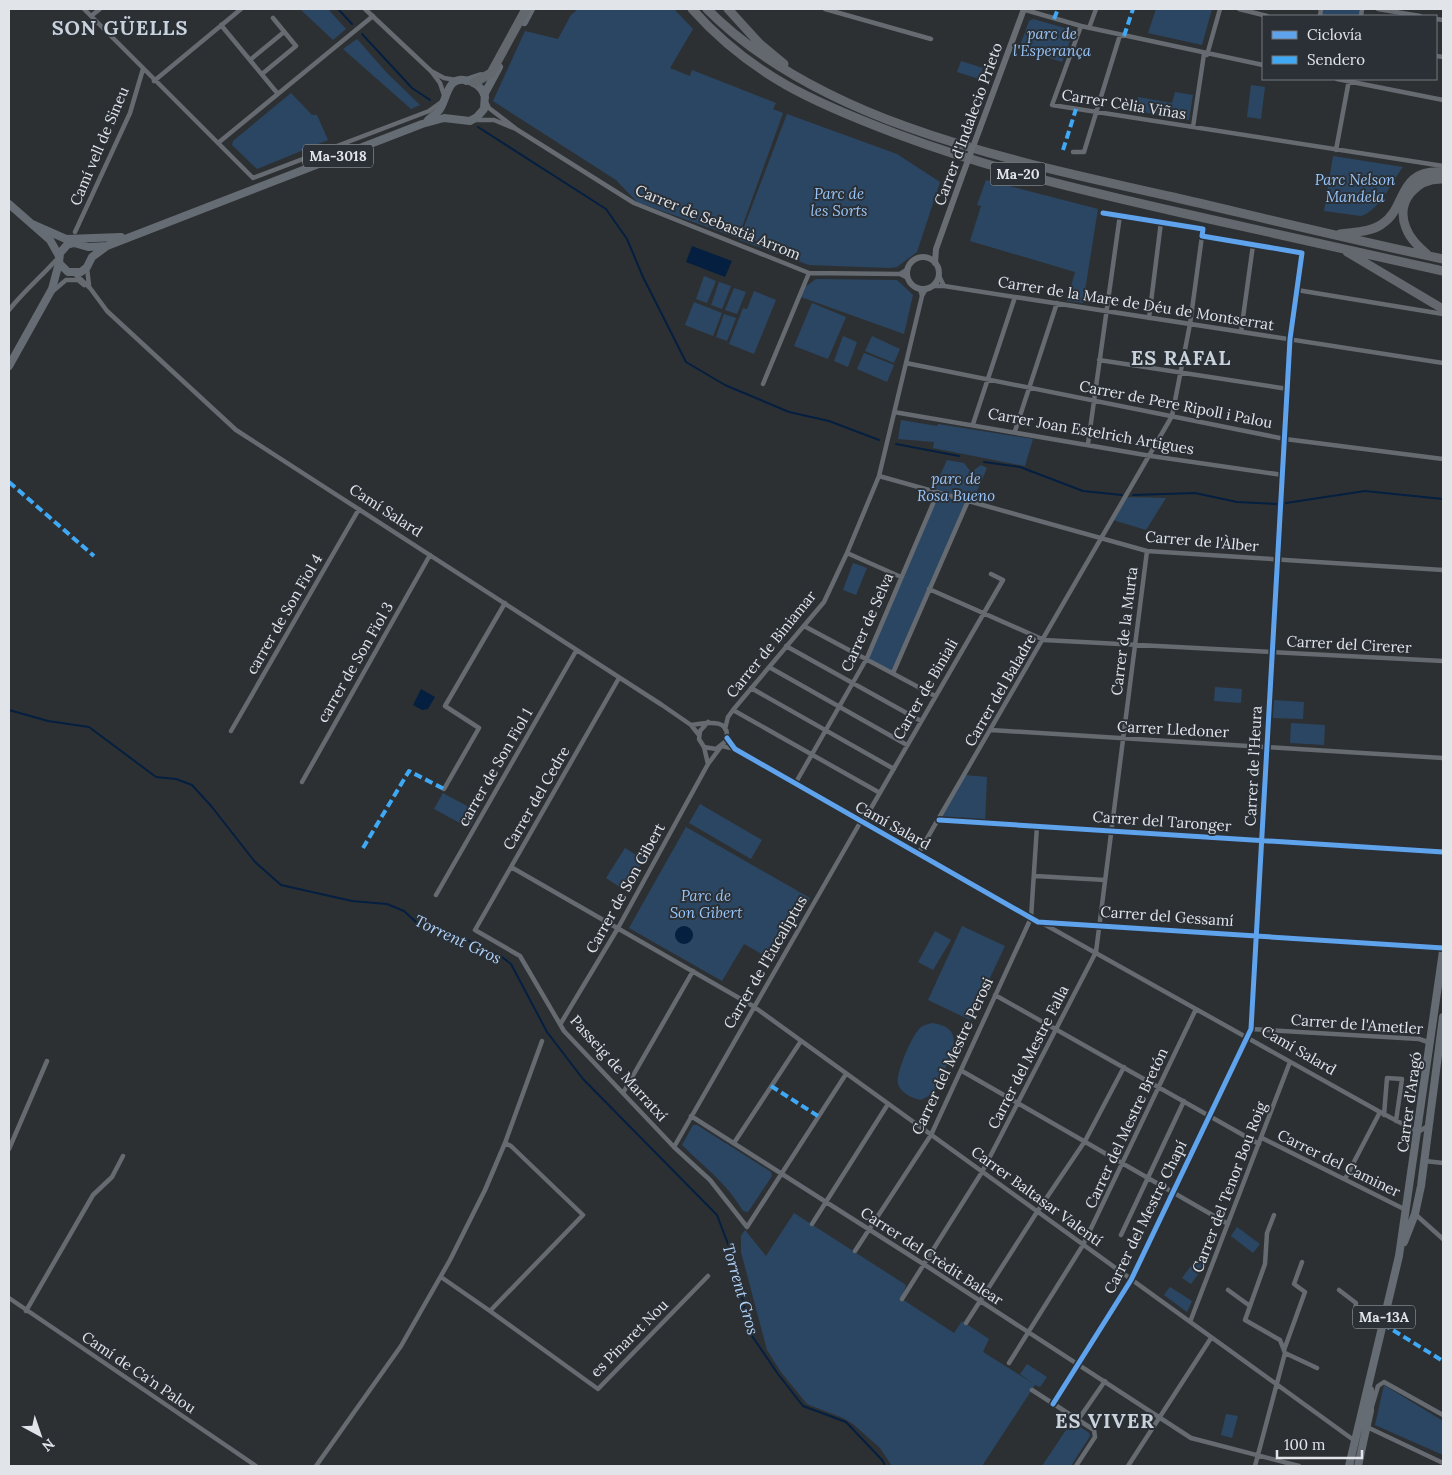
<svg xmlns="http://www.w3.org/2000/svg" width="1452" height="1475" viewBox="0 0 1452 1475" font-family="Lora,serif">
<rect width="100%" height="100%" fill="#2d3033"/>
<!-- green -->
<path fill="#2b4663" d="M300,9H328L346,29L333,40Z
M578,9H674L693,29L670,68L690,76L692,70L776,103L773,109L783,113L738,238L637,202L616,180L493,101L525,31L558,39L571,15Z
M1156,9H1212L1202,45L1148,33Z
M1321,9H1362L1361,16H1320Z
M1033,19L1072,30L1073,33L1062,62L1019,48L1029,21Z
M357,39L387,73L420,105L411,109L343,49Z
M961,61L983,68L979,79L957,72Z
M1251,85L1265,87L1261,119L1247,117Z
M1175,92L1193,95L1189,120L1136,111L1138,97L1172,103Z
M291,93L312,115H317L328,140L257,169L232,145L233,141Z
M787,114L897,154L940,182L917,252L897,267L890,268L809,265L739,240Z
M1333,156L1403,167C1391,183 1380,210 1361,216L1324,211Z
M986,180L1098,209L1083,303L1067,301L1075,272L970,241L981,206L977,205Z
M704,276L716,281L707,303L696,299Z
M816,279L897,280L913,295L904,334L801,297L804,288Z
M719,282L731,286L722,309L711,305Z
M734,288L746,292L737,314L725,310Z
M754,291L776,300L754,354L729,344L743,308L747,309Z
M694,302L722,313L713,336L685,325Z
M812,303L846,317L828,359L794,346Z
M724,314L736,318L727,341L716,337Z
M843,336L857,342L848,367L834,361Z
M872,336L900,349L894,363L865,351Z
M864,353L894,365L887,382L857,369Z
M901,420L937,426L938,424L1033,439L1025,466L933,448L934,442L898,439Z
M947,460L964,463L971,472L981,465L987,468L974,498L968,501L893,673L867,658L938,492L935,486Z
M1126,497L1166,498L1146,530L1113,520Z
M853,563L867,568L856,595L843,590Z
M1215,687L1242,689L1241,703L1214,701Z
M1274,700L1304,702L1303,719L1273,718Z
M1291,723L1325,725L1324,745L1290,743Z
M965,775L987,777L985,823L939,820Z
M443,793L478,812L469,828L434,809Z
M700,804L762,840L751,859L689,823Z
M686,827L810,898L774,961L744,944L722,981L629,928Z
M625,848L644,860L624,890L606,878Z
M962,926L1005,946L970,1020L928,1000Z
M935,931L951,940L933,970L918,962Z
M932,1023C962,1027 955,1046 946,1067C940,1082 936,1095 920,1100C912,1098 901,1093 898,1084C895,1074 913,1033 921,1027C924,1025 928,1024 932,1023Z
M693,1125H697L771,1172L772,1176L748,1212L743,1211C726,1182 704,1167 682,1145Z
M794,1213L906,1285L902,1299L954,1333L962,1321L989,1339L983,1352L1034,1384L1020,1374L1027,1364L1047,1377L1040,1387L1035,1385L982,1466H892L880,1448L853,1424L843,1418L807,1404L781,1372L767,1350L741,1252V1236L745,1230L766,1256Z
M1237,1227L1260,1244L1253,1253L1231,1236Z
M1196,1259L1205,1265L1191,1284L1182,1278Z
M1170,1287L1192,1301L1187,1312L1164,1295Z
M1384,1385L1443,1421V1455L1375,1425Z
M1226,1414L1238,1416L1232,1438L1221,1435Z
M1072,1421L1089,1433L1090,1436L1071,1466H1042Z"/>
<!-- water -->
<path fill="#041f40" d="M692,246L732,261L725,277L686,262Z
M421,689L435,697L428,709L422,710L413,705Z
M675 935a9 9 0 1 1 18 0a9 9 0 1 1-18 0Z"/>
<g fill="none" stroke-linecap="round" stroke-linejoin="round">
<!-- stream -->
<path stroke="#041f40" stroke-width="2" d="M338,9L352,24
M362,34L412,88L430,100
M478,127L606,209L627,239L643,277L686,362L725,385L789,412L829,421L879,440
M896,444L959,456
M984,462L1020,467L1083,491L1122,495
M1133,495L1195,493L1237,502L1277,504
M1286,503L1365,491L1443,499
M9,710L48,721L89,727L156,777L176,779L192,785L212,807L255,862L281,885L352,901L387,904L404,911L416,922L467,940L502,957L511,964L547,1032L583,1079L717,1215L739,1273L740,1289L750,1333L778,1374L803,1406L846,1422L883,1461L885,1466"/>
<!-- street -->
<path stroke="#656b71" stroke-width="4.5" d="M84,9L253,178L429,111L440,103
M365,9L431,71
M825,9L931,39
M1022,9L1081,26L1263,65
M1239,9L1267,16
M1378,9L1420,16
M91,16L100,9
M1320,16L1321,9
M1361,16L1362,9
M1436,19L1443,20
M221,25L278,94
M1081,26L1052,105L1443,166
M1089,28L1096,9
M1207,55L1220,9
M1436,56L1443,57
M250,60L284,32
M262,74L296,46L273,18
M1337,79L1443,100
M154,81L241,9
M444,95L440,83L431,71L444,78L456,80
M486,102L489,108L515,128
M475,120H494L516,129L634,203L809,273L900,274L908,278
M1193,127L1204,54
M218,143L373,16
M1336,150L1349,80
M1073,152H1084L1120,35
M75,232L130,113L143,69
M87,268L89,285
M75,274L90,288L107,311L236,430L662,705L691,725L699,735
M900,274L908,269
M939,276L944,286
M932,286H944L1443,363
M920,289L922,296
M1297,290L1443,314
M53,291L66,280H78L84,285
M9,310C24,291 42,276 58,258
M1149,318L1161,222
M1241,332L1253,245
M1099,360L1288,389
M906,363L1285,439L1443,459
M763,384L809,273
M894,412L1151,456L1283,475
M973,424L1015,297
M1015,431L1057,303
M1088,444L1120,215
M879,476L1147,551L1443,570
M847,553L901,577
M929,589L1044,640L1443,661
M804,626L935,696
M786,646L921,721
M769,667L907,745
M893,673L968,501
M619,678L475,930L520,956L564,1031L674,1147L710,1180L747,1227L846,1074
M751,688L894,769
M733,710L880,793
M691,725C706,723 732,717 726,741L716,749L704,747L699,739L700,731L708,722
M725,729L728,717L733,710L824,602L847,553L879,476L922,296L926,289
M991,730L1443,758
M231,731L359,509
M727,738L735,749L808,792L1380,1112L1418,1132L1428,1126
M722,746L735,749
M704,747L708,764
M302,782L430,555
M795,784L867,658L938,492
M444,789L479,728L445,706L505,603
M939,820L1443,852
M863,822L1003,580L991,574
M918,854L1172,416L1190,324L1202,236
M511,867L753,1006L1355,1441
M1035,876L1105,880
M436,895L576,651
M1040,922L1443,948
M995,995L1259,1144
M561,1023L618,928L708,764L720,748
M1251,1029L1419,1039L1431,1043
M962,1071L1228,1224
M623,1093L693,971
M1384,1115L1387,1078L1402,1079L1396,1121
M691,1116L925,1265L1191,1438L1299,1466
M1262,1138L1406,1210
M734,1143L801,1041
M674,1147L861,821
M9,1149L47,1061
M1425,1161L1443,1163
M1345,1179L1380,1112
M1415,1214L1443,1239
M812,1224L888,1104
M1121,1235L1184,1101
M855,1251L931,1135L1031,918L1037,826
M441,1277L490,1311L583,1215L511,1146L505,1143
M1228,1290L1250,1306
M1339,1290L1356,1303L1355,1313L1384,1320
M9,1298L256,1466
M902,1299L982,1172L1096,952L1147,551
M26,1311L93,1195L112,1177L123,1156
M490,1311L598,1389L708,1276
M1190,1322L1290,1062
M966,1323L1037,1212L1085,1141L1124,1067
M1284,1350L1305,1292L1294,1284L1302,1262
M1285,1353L1317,1368
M1009,1363L1083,1245L1196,1009
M1032,1390L1094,1430L1095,1437L1076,1466
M1053,1404L1131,1280L1251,1029L1290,339L1302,253L1202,236L1203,229L1103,213
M1372,1406L1378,1386L1384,1382L1443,1415
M1078,1420L1105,1381
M1367,1427L1443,1463
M316,1466L401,1346L450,1260L485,1190L505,1143L542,1041
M1128,1466L1211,1338
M1255,1466L1285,1353L1280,1340L1245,1320L1265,1264L1267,1233L1274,1215"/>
<!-- secondary -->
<path stroke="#686d74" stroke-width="6" d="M980,128L1024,9
M907 273a16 16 0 1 1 32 0a16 16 0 1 1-32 0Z
M935,263L936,249L961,179"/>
<!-- primary -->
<path stroke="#656c73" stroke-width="8" d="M524,22L531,9
M466,81L481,76
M428,120C432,116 437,114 440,109C448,97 447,72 472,82C479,85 483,90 485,97
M9,204L50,240L59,256
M32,224L66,239L121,237
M107,246L88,247L74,243L67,245L60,253L59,263L68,272H81L87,267L92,257L107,246L422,124L444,118L470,121L477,117L484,109L485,93L499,67
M9,366L52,289L59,263
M1404,1242L1415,1214L1421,1186L1443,1017
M1349,1466L1399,1256L1443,951
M1358,1466L1370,1411V1390"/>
<!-- highway -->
<path stroke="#63686e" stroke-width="9" d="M692,9C752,76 815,103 897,134C990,169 1085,191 1182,213C1269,232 1356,252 1443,271
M707,9C822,125 1019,162 1173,197C1263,218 1353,240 1443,259
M728,9L759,43L784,64
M474,83L491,73L526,9
M1340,234C1354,232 1371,232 1382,224C1408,207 1396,169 1443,172
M1347,252L1443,309
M1428,255C1419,247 1410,239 1406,228C1395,201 1417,178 1443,179"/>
<!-- secondary-bridge -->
<path stroke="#686d74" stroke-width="6" d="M961,179L980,128"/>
<!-- quiet -->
<path stroke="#3fa9f5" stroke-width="4" stroke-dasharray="8 4" stroke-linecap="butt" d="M1054,19L1058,9
M1124,36L1133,9
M1063,150L1076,109
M9,482L94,556
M363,848L409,771L444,789
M771,1086L818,1116
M1383,1324L1443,1361"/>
<!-- cycleway casing -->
<g stroke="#2a3036" stroke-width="8">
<path id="cycleway" d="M727,738L735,749L1038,922L1443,948
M939,820L1443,852
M1053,1404L1131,1280L1251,1029L1290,339L1302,253L1202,236L1203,229L1103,213"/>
</g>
<!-- cycleway -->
<use href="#cycleway" stroke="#60a3ed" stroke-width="5"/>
</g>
<g text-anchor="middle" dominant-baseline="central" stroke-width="4" stroke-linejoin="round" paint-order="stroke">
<!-- shield labels -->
<g fill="#2a3036" stroke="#aaaeb3" stroke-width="1">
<rect x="303" y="144.5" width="70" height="23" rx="4"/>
<rect x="990.5" y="162.5" width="55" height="23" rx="4"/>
<rect x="1353" y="1305.5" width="62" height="23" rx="4"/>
</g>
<g font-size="14" font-weight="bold" fill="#e1e4e9">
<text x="338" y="156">Ma-3018</text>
<text x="1018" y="174">Ma-20</text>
<text x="1384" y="1317">Ma-13A</text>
</g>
<!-- park labels -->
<g font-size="15" font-style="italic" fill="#99c5f8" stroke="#2a3036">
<text x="1052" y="33">parc de<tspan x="1052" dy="17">l'Esperança</tspan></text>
<text x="1355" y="179">Parc Nelson<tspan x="1355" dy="17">Mandela</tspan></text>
<text x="839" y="193">Parc de<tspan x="839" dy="17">les Sorts</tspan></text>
<text x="956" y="478">parc de<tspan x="956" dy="17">Rosa Bueno</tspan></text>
<text x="706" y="895">Parc de<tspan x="706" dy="17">Son Gibert</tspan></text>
</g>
<!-- street labels -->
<g font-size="15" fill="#e1e4e9" stroke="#2a3036">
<text transform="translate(1124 104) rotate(9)">Carrer Cèlia Viñas</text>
<text transform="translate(968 124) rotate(-70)">Carrer d'Indalecio Prieto</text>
<text transform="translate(99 146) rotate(-67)">Camí vell de Sineu</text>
<text transform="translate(718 222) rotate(22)">Carrer de Sebastià Arrom</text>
<text transform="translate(1136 303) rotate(9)">Carrer de la Mare de Déu de Montserrat</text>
<text transform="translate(1176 404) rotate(11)">Carrer de Pere Ripoll i Palou</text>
<text transform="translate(1091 431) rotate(10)">Carrer Joan Estelrich Artigues</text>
<text transform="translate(386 510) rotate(33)">Camí Salard</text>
<text transform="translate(1202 541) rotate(5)">Carrer de l'Àlber</text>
<text transform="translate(284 614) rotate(-60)">carrer de Son Fiol 4</text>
<text transform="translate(867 622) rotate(-66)">Carrer de Selva</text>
<text transform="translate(1124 631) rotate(-83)">Carrer de la Murta</text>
<text transform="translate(771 644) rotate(-51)">Carrer de Biniamar</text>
<text transform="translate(1349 644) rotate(3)">Carrer del Cirerer</text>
<text transform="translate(355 662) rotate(-60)">carrer de Son Fiol 3</text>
<text transform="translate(925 689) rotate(-60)">Carrer de Biniali</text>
<text transform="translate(1000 690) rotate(-60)">Carrer del Baladre</text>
<text transform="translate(1173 729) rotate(3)">Carrer Lledoner</text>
<text transform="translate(1253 766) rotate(-87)">Carrer de l'Heura</text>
<text transform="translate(495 767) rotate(-60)">carrer de Son Fiol 1</text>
<text transform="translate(536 798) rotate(-60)">Carrer del Cedre</text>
<text transform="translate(1162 821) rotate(4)">Carrer del Taronger</text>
<text transform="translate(893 825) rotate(29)">Camí Salard</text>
<text transform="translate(625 888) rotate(-61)">Carrer de Son Gibert</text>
<text transform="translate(1167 916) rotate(4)">Carrer del Gessamí</text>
<text transform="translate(765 962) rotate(-60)">Carrer de l'Eucaliptus</text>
<text transform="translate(1357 1024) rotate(4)">Carrer de l'Ametler</text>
<text transform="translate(1299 1050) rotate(30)">Camí Salard</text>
<text transform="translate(952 1056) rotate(-65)">Carrer del Mestre Perosi</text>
<text transform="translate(1028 1057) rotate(-63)">Carrer del Mestre Falla</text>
<text transform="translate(619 1068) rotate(48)">Passeig de Marratxí</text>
<text transform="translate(1409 1102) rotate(-82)">Carrer d'Aragó</text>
<text transform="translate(1126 1128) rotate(-65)">Carrer del Mestre Bretón</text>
<text transform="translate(1339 1163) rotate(26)">Carrer del Caminer</text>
<text transform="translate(1229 1187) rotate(-69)">Carrer del Tenor Bou Roig</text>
<text transform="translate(1037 1196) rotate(36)">Carrer Baltasar Valentí</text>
<text transform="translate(1145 1217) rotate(-64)">Carrer del Mestre Chapí</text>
<text transform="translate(932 1256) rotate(33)">Carrer del Crèdit Balear</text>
<text transform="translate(629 1338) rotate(-45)">es Pinaret Nou</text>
<text transform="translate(139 1372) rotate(34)">Camí de Ca'n Palou</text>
</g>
<!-- water labels -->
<g font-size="16" font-style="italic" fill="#b1d2f9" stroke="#2a3036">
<text transform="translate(458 939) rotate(25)">Torrent Gros</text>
<text transform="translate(741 1289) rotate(74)">Torrent Gros</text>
</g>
<!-- district labels -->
<g font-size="20" font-weight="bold" letter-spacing="1" fill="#cad2db" stroke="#2a3036">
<text x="120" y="27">SON GÜELLS</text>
<text x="1181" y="357">ES RAFAL</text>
<text x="1105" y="1420">ES VIVER</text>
</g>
</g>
<!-- border -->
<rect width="1452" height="1475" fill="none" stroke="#e1e4e9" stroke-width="20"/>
<!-- legend -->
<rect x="1262" y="15" width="175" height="65" fill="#2a3036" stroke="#73787e"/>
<rect x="1272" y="31" width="25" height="8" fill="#60a3ed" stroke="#73787e"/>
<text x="1307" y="40" font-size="15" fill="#e1e4e9">Ciclovía</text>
<rect x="1272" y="56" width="25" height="8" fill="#3fa9f5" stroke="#73787e"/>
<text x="1307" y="65" font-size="15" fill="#e1e4e9">Sendero</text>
<!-- north arrow -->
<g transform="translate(40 1435) rotate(140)" stroke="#2a3036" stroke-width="4" paint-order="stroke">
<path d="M0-4L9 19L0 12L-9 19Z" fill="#e1e4e9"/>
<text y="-8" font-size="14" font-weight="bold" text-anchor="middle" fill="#e1e4e9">N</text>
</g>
<!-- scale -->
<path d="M1277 1450v8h85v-8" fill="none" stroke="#e1e4e9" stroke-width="2.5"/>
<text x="1284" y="1450" font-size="15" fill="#e1e4e9" stroke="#2a3036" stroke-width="4" paint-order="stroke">100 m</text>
</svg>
